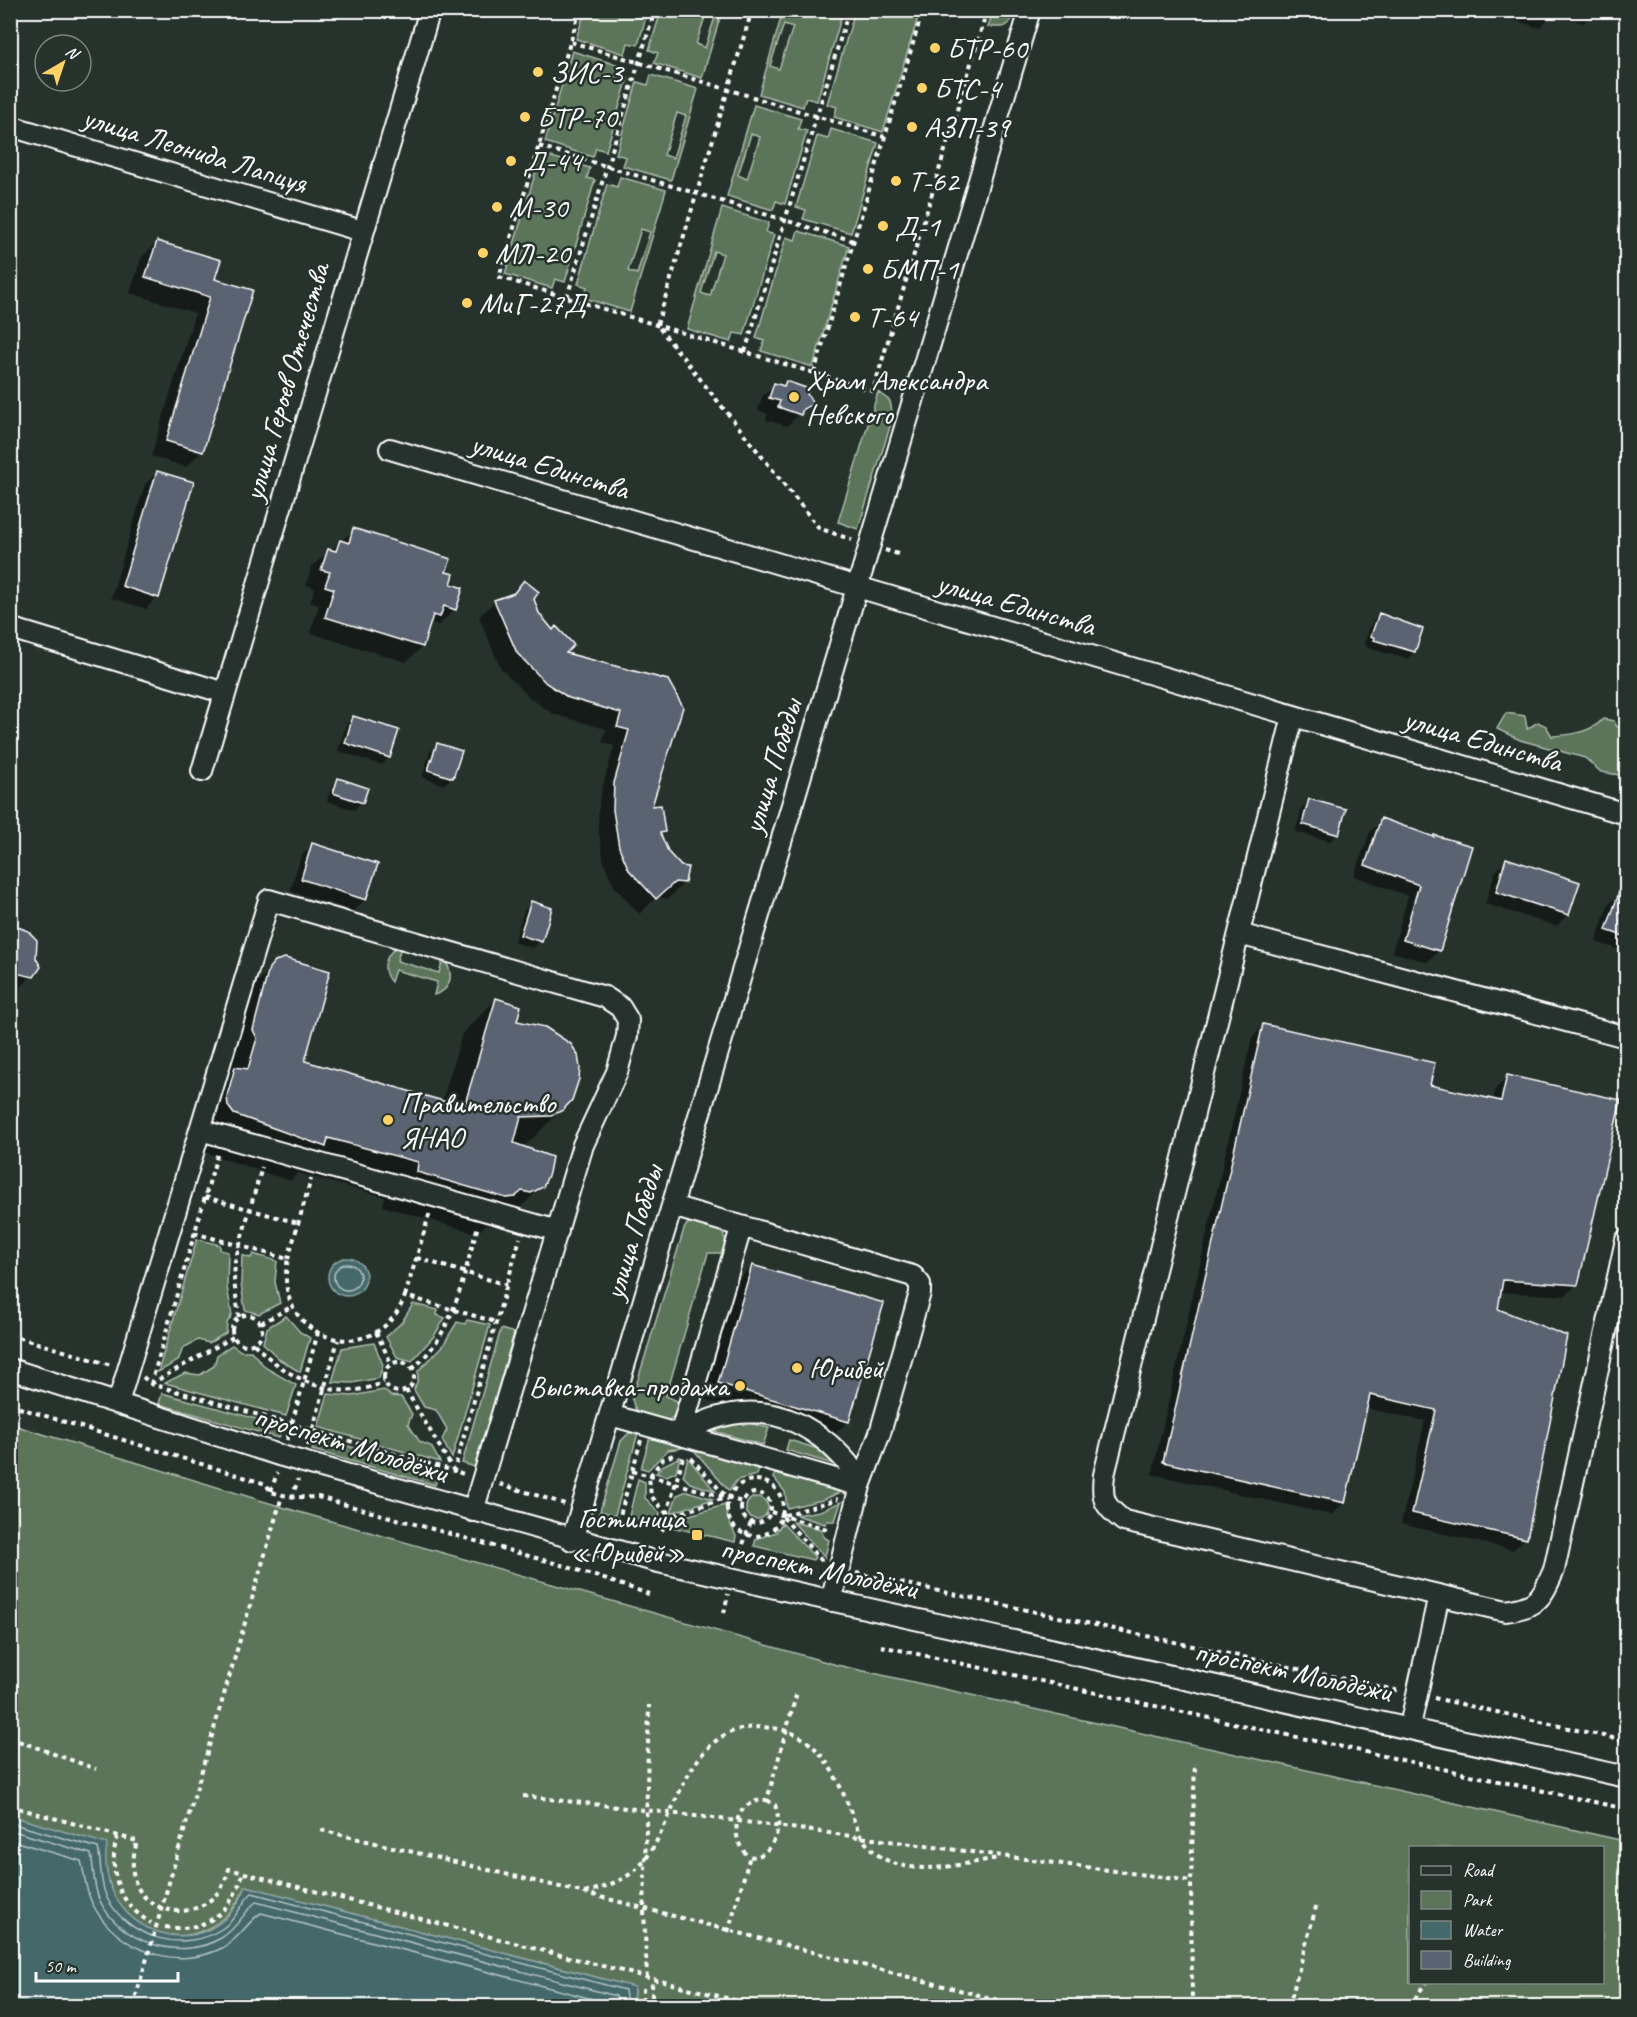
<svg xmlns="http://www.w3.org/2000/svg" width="1637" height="2017" viewBox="0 0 1637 2017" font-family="Caveat,sans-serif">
<rect width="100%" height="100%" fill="#26332d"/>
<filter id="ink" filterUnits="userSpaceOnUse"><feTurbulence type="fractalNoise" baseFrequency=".0167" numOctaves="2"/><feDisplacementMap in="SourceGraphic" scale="12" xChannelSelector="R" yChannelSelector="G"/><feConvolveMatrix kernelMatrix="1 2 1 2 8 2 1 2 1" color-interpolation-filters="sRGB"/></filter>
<g filter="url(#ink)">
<!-- green -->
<path fill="#5b745a" stroke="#adbaac" stroke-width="1.5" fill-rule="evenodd" d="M585,11H648L638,45L628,43L625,54L576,39Z
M661,11H707L696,44L705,48L717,11H722L702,78L654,63L658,53L649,50Z
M783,11H843L817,101L806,98L803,107L759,94ZM784,24L793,27L779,69L770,66Z
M876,11H920L883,132L834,117L837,107L827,104L855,11Z
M993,11V10L1014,11L1009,23L1003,27H988Z
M572,51L621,66L619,75L628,78L606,151L596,148L593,157L545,142Z
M651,75L698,89L671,180L623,166L626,157L616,154L637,82L648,85ZM677,113L686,116L673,158L664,155Z
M754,105L801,119L798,129L807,131L785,204L776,201L773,210L727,196ZM751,134L760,137L747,179L738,175Z
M831,129L878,143L851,233L803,219L806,210L796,207L817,136L828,139Z
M541,154L590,168L587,178L595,180L565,282L555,279L552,288L505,274Z
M620,177L666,190L630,312L584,298L587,287L578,284L607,184L617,187ZM641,229L650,232L637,274L628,271Z
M722,208L769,223L766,232L774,235L744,335L734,333L731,342L687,329ZM714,251L723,254L710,296L701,293Z
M798,231L849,246L813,367L761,351L764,341L756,338L786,237L795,240Z
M878,392L890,401L893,417L858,529L838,522Z
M1506,713L1525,716L1527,729L1538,722L1546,726L1552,736C1570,735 1590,733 1603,719L1614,721L1617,727L1626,726V776L1601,772L1585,758L1520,740L1497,729Z
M401,947L397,961L439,973L443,959C455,972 452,990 434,995L437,982L395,970L391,982C381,970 384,958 395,948Z
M698,1220L719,1227L727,1242L722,1253H708L666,1396L677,1401V1411C669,1429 651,1418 637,1414L632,1399L684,1229L687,1224Z
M197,1239L220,1245V1250L228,1252L227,1287L232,1315L227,1323L226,1333L209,1343L198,1340L183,1348L178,1361L158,1372Z
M253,1254L277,1261L275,1282L280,1303L259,1314L245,1310L241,1284L242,1255L251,1258Z
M413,1304L438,1310L437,1315L445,1318L434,1336L412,1361L397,1357L386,1337L402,1322Z
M286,1316L300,1332L310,1338L300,1372L280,1360L263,1343L267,1328Z
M467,1320L490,1325L452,1458L442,1440L447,1429L436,1410L424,1407L414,1390L418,1379V1371L442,1347L457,1322L465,1324Z
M501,1329L514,1333L475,1467L462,1463Z
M374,1343L383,1365L379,1378L352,1383L332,1382L342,1348Z
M232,1345L241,1351H251L266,1368L296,1385L286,1416L165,1383L185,1373L200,1375L214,1366L217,1355Z
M384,1390L391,1396L401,1397L412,1414L408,1424L420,1442L431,1446L440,1462L318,1427L328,1394L352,1396Z
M162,1393L282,1426L279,1438L159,1404Z
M752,1420V1424L769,1428L763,1445L703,1428Z
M10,1424L299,1512L837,1665L1620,1840L1626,1842V2006H633L634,1987L246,1886C206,1974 95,1936 106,1844L11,1816ZM1410,1848H1602V1982H1410Z
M629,1433H638L615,1515L600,1511L621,1441Z
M316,1437L439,1472L435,1485L312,1450Z
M650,1437L683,1446L682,1448L668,1450L648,1470L641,1468Z
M789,1440L815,1448L817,1441L843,1467L786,1450Z
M692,1448L759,1468L757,1475L737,1480L729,1491Z
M680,1457L676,1472L666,1476L656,1473L662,1466Z
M688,1458L715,1491L690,1483L683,1476Z
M775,1472L840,1490L841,1492L822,1500L787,1508L785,1492L774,1478Z
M638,1479L645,1482V1498L660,1513L657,1525L629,1516Z
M687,1491L713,1499L671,1513L677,1495Z
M746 1508a11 11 0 1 1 22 0a11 11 0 1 1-22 0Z
M841,1502L835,1521H827L825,1524L796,1515L820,1511Z
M725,1505L728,1519L736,1536L735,1542L667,1526L676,1519Z
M793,1522L821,1529L824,1537L829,1540L825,1557Z
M782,1523L815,1557L813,1560L754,1546L756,1539L776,1532Z"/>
<!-- water -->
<path fill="#44696a" stroke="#8fa5a6" stroke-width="1.5" d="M328 1277a19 19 0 1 1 38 0a19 19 0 1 1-38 0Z
M11,1816L107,1844C93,1936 214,1974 246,1886L634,1987L633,2006H11Z"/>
<!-- shadow -->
<path fill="#0007" d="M1482,10H1595L1583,23L1552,14L1540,28Z
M157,242L213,280L202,451L186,467L151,456L195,313L130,293L141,258Z
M787,383L806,394L811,403L787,426L766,420L768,414L758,410L762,397L774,385L782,387Z
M157,473V597L146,609L111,598L145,484Z
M354,530L445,573L455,609L439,625L432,623L427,628L422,647L406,662L310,633L319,605L310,602L315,588L306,585L312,566Z
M524,582L537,613L563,654L667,682L650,808L664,831L660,835L684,883L668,899L657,897L639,914L614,886L604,863L598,826L599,800L614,746L602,742L606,729L553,714L531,699L501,669L479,617L495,601L511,595Z
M1380,614L1414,652L1407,659L1368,648L1364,644L1372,622Z
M354,717L389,757L382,765L338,751L346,725Z
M437,745L452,777L444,785L422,777L430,752Z
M339,780L362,802L354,810L327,801L331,788Z
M1310,801L1338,834L1330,841L1295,832L1302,808Z
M1382,820L1433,838L1435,836L1439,951L1427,962L1392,952L1408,896L1354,876L1370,832Z
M313,845L365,900L353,911L290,891L301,856Z
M1507,860L1568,915L1556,926L1485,904L1495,872Z
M1620,893L1626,896V952L1596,942L1608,905Z
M531,903L540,941L533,948L514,942L524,910Z
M10,926L39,967L10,1000Z
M276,963L304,1062L442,1102L462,1034L496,999L516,1022L562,1109L527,1144L519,1147L542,1186L506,1222L496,1227L486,1225L479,1231L471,1232L383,1206L385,1197L298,1173L290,1181L207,1153L194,1141L235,1005Z
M1263,1026L1428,1086L1493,1101L1496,1088L1508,1076L1577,1284L1565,1296L1500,1292L1497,1310L1525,1538L1513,1550L1401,1524L1425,1421L1365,1408L1344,1503L1332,1515L1152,1474L1252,1037Z
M752,1266L848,1421L832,1437L703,1399L736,1282Z"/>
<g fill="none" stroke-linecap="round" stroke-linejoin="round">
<!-- shore -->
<path stroke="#b4c3c3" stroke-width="1.5" d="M334 1277a13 13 0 1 1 26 0a13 13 0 1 1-26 0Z
M10,1823L98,1848C102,1865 99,1881 107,1898C129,1939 184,1954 223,1928C237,1919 242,1901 252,1893L625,1990L627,2006
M10,1830L91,1854C94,1869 93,1884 99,1899C119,1943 180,1962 221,1938C239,1927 245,1910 256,1902L616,1996L619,2006
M10,1840L81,1861C85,1875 85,1891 93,1905C117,1951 178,1972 224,1947C241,1937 248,1921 261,1913L608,2003L610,2006"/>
</g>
<!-- building -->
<path fill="#5a6371" stroke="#fff" stroke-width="1.5" d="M157,241L221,260L215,279L253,290L203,452L166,441L210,297L145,277Z
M786,381L809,389L807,394L813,404L803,409L801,415L778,407L780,401L769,398L774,383L784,386Z
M157,471L194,482L159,598L122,586Z
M353,528L451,559L446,572L454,574L451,584L463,588L456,610L444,606L440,617L433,615L423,647L325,617L334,589L325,586L330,572L321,570L328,549L336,551L340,540L349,543Z
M524,580L539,592L534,599L539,613L553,630L556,626L574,645L566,653L668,680L683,707L652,806L661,805L665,832L660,833L669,853L681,866L688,867L685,883L675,882L656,899L629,870L619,847L613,810L614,783L629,730L617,727L621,713L569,698L546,683L517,653L494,600L514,593Z
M1379,613L1423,629L1415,652L1374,640L1375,638L1371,636Z
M353,716L399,730L390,758L345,743Z
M437,743L462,751L453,778L428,770Z
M338,778L368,788L363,803L333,793Z
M1309,799L1346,809L1339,835L1302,824Z
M1381,818L1434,837V835L1472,846L1440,951L1403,940L1419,885L1365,865Z
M312,843L378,864L366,900L301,879Z
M1506,858L1580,882L1569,915L1496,892Z
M1624,878L1626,879V937L1606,930Z
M531,901L552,908L542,942L520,935Z
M10,924L28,931L37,940L36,958L41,967L34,977L10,972Z
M285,958L330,971L305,1061L464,1107L496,998L521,1006L517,1021L545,1027L571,1044L578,1055L580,1068L579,1079L572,1100L563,1110L551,1116L521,1117L514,1143L552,1157L549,1173L543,1187L531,1193L522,1191L515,1197L506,1198L417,1172L418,1162L328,1138L326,1147L234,1114L228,1106L227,1096L235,1067L248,1069L257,1038L253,1030L269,968L275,961Z
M1263,1024L1435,1063L1430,1085L1501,1101L1507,1075L1621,1100L1578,1285L1503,1280L1498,1309L1567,1336L1527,1539L1412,1513L1436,1410L1370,1395L1345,1503L1163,1462Z
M752,1265L884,1303L849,1422L718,1383Z"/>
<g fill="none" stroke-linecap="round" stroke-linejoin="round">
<!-- minor casing -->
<g stroke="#fff" stroke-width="24">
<path id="minor" d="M10,126L362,231
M390,449L1626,814
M10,628L225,693
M1293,716L1104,1475C1101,1500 1104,1506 1124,1521L1506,1611C1537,1606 1541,1600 1554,1570L1626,1240
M202,771L430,10
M1239,934L1626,1037
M200,1130L558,1231
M672,1206L913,1276L920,1284V1293L880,1433L860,1486L831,1601
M10,1369L282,1456L654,1561L1626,1777
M118,1403L269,900L605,997L620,1007L628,1020L627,1036L617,1072L583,1145L473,1511
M610,1415L860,1486
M680,1435L741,1228
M680,1435C730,1403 783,1404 830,1445C843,1457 854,1468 860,1486
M572,1540L1030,10
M1410,1726L1439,1595"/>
</g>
<!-- path -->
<path stroke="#fff" stroke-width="4" stroke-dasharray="4.5 4.5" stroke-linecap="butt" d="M580,10L499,277L873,391L987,10
M752,10L657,325L819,528L852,540
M571,42L885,137
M539,146L854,241
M567,297L655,10
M745,352L849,10
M814,373L923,10
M885,550L898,554
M205,1197L298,1223
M194,1233L288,1259C270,1341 376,1373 405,1296L496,1322
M417,1258L507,1285
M288,1259L311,1179
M405,1296L430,1212
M232 1330a15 15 0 1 1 30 0a15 15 0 1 1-30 0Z
M239,1317L234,1281L235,1261L262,1167
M261,1323L291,1307
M376,1332L391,1363
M10,1335L111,1365
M254,1344C287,1378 336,1405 384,1382
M384 1377a15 15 0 1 1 30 0a15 15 0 1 1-30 0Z
M412,1369C456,1332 462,1278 478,1226
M143,1377L151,1384L454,1471L520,1238
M151,1384L218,1152
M151,1384L233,1337
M406,1390L454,1471L467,1475
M10,1405L266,1484L271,1492C288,1497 301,1498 318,1497L565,1566L649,1594
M287,1440L318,1333
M308,1446L338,1340
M691,1458L729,1500
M632,1471L742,1502
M727 1508a28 28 0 1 1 56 0a28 28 0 1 1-56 0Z
M500,1484L565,1504
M271,1491L277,1473
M741 1508a15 15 0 1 1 30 0a15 15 0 1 1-30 0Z
M292,1498L298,1479
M771,1512L830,1530
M598,1514L619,1519L641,1440
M667,1514L651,1496L649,1477L663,1459L676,1454
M666,1518L722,1499
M662,1531L684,1454
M737,1561L751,1522
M822,1561L782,1516L838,1499
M856,1573L1400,1691
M724,1613L728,1594
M881,1646L1626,1809
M1434,1698L1626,1741
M10,1738L96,1769
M523,1796L738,1821L1191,1881
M767,1800L775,1805C780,1820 780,1831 771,1845C741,1888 713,1799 767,1800L797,1692
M10,1806L137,1841C134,1853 131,1867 134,1878C142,1909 181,1920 206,1903C219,1895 225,1883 229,1869L757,2006
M321,1830L585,1893L1021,2006
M117,1836C108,1873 118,1903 151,1923
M585,1893C609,1885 632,1879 647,1857C683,1805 689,1713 778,1729C812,1735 830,1763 843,1793C850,1807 854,1825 863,1839C893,1884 955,1865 998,1858
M165,1927C206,1933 232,1912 243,1873
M728,1932L750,1856
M647,1978L644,1910L649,1705
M643,1988V2006
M133,2006L282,1496
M652,2006V1979
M1192,2006L1191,1881L1195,1763
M1289,2006L1316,1907
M1410,2006L1426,1982"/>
<!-- minor -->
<use href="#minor" stroke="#26332d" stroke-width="20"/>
</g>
</g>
<!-- markers -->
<g fill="#ffd166" stroke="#26332d" stroke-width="2">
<circle cx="935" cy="48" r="6"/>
<circle cx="538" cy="72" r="6"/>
<circle cx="922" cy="88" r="6"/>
<circle cx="525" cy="117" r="6"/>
<circle cx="912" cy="127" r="6"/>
<circle cx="511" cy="161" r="6"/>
<circle cx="896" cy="181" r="6"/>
<circle cx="497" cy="207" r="6"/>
<circle cx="883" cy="226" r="6"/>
<circle cx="483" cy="253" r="6"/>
<circle cx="868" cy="269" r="6"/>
<circle cx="467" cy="303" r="6"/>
<circle cx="855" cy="317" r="6"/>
<circle cx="794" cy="397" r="6"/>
<circle cx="388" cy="1120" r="6"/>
<circle cx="797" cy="1368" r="6"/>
<circle cx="740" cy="1386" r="6"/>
<rect x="691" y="1529" width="12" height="12" rx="3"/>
</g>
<g text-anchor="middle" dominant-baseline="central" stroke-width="5" stroke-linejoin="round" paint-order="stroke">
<!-- poi labels -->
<g font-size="30" fill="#fff" stroke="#26332d" text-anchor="start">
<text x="947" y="48">БТР-60</text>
<text x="550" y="72">ЗИС-3</text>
<text x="934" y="88">БТС-4</text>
<text x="537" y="117">БТР-70</text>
<text x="924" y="127">АЗП-39</text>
<text x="523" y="161">Д-44</text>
<text x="908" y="181">Т-62</text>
<text x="509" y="207">М-30</text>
<text x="895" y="226">Д-1</text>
<text x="495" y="253">МЛ-20</text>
<text x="880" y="269">БМП-1</text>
<text x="479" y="303">МиГ-27Д</text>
<text x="867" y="317">Т-64</text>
<text x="806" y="380">Храм Александра<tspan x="806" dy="34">Невского</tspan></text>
<text x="400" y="1103">Правительство<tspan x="400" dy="34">ЯНАО</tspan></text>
<text x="809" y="1368">Юрибей</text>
<text x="728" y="1386" text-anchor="end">Выставка-продажа</text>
<text x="685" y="1518" text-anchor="end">Гостиница<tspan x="685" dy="34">«Юрибей»</tspan></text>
</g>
<!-- street labels -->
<g font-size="30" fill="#fff" stroke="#26332d">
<text transform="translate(195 150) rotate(17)">улица Леонида Лапцуя</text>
<text transform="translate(286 382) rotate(-74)">улица Героев Отечества</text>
<text transform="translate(550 466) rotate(17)">улица Единства</text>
<text transform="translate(1016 604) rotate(16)">улица Единства</text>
<text transform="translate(1483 740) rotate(16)">улица Единства</text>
<text transform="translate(772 766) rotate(-73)">улица Победы</text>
<text transform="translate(633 1232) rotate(-73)">улица Победы</text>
<text transform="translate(351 1444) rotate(17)">проспект Молодёжи</text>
<text transform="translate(819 1568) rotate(12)">проспект Молодёжи</text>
<text transform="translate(1293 1671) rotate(12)">проспект Молодёжи</text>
</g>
</g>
<!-- margin -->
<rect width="1637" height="2017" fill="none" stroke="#26332d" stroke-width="36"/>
<rect x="18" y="18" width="1601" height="1981" fill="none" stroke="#fff" stroke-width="2" filter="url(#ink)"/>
<!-- legend -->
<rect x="1409" y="1846" width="195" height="138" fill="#26332d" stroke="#7d8581" stroke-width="1.5"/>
<rect x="1421" y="1866" width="30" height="9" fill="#26332d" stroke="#7d8581" stroke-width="1.5"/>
<text x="1463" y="1876" font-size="18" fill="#ffffff">Road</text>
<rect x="1421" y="1891" width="30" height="18" fill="#5b745a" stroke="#7d8581" stroke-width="1.5"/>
<text x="1463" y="1906" font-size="18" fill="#ffffff">Park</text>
<rect x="1421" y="1921" width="30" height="18" fill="#44696a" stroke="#7d8581" stroke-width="1.5"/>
<text x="1463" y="1936" font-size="18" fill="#ffffff">Water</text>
<rect x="1421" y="1951" width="30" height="18" fill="#5a6371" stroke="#7d8581" stroke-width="1.5"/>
<text x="1463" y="1966" font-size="18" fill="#ffffff">Building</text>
<!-- north arrow -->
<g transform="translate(63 63) rotate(39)"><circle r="28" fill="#26332d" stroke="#7d8581" stroke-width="1.5"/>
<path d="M0-4.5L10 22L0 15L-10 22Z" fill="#ffd166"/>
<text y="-9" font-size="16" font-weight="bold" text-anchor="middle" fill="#ffffff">N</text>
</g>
<!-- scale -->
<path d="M36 1972v9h142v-9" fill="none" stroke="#ffffff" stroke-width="3"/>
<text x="45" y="1972" font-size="18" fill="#ffffff" stroke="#26332d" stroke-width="4.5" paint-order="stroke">50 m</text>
</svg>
